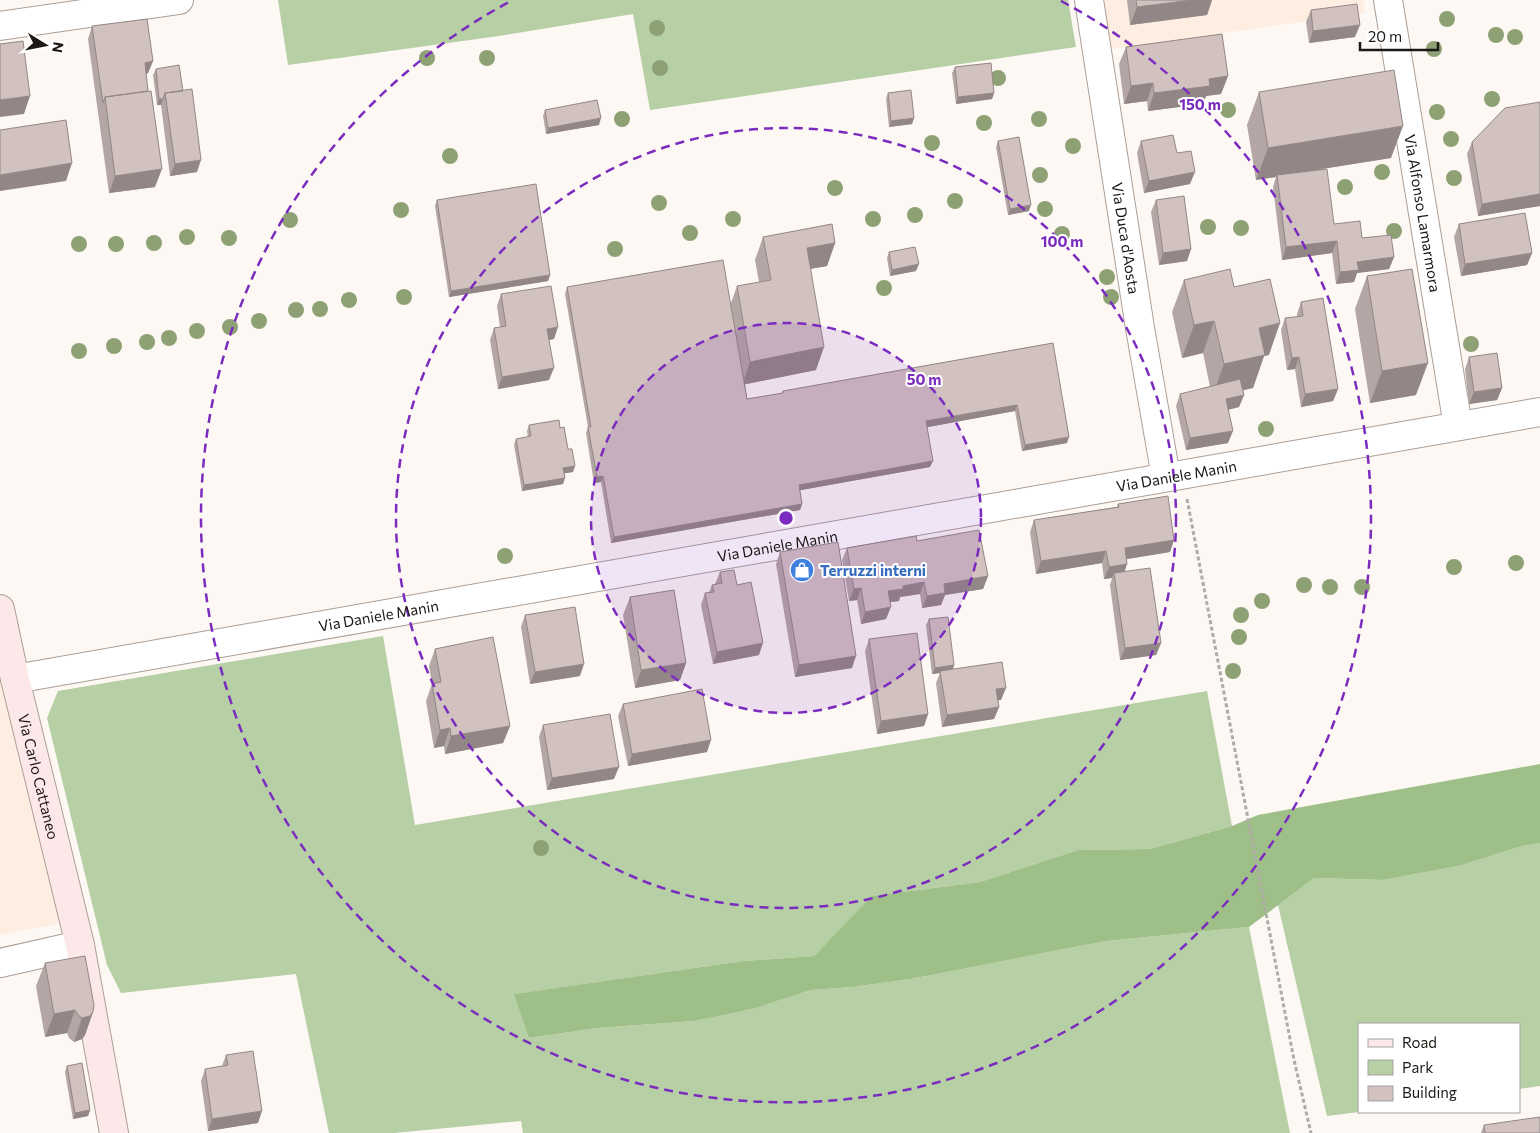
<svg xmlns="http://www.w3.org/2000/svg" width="1540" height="1133" viewBox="0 0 1540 1133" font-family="Commissioner,sans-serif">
<rect width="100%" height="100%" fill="#fdf8f4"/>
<!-- built -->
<path fill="#feeee2" d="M1103,0H1363L1365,13L1111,49Z
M0,658L61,923L0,935Z"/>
<!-- green -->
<path fill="#b6cfa5" d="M278,0H1068L1076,47L650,110L633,14L499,36L288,65Z
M383,636L415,825L1207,691L1232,826L1150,849L1078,850L980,882L873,896L814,956L743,961L515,994L529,1038L598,1028L695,1021L753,1009L811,990L853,987L911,979L1106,941L1249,927L1290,1133H523L521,1121L394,1133H329L296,974L121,993L107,965L47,718L58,691Z
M1540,843V1086L1519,1089V1024H1359V1112L1327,1116L1278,905L1314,878L1383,880L1459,866L1519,847Z"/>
<!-- forest -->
<path fill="#9fbf89" d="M1540,764V843L1519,847L1459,866L1383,880L1314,878L1249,927L1106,941L911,979L853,987L811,990L753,1009L695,1021L598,1028L529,1038L514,994L743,961L814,956L872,896L980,882L1078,850L1150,849L1232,826L1258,815Z"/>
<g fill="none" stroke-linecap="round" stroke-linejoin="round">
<!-- street casing -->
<g stroke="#ab9f97" stroke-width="30">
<g id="street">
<path id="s1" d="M1089,0L1140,328L1166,477"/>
<path id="s2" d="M1388,0L1458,426"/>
<path d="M0,26L179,0"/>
<path id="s3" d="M15,679L1540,412"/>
<path d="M0,963L80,945"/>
</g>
</g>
<!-- secondary casing -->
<g stroke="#ab9f97" stroke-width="30">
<g id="secondary">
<path id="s4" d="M0,609L15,679L80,945L114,1133"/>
</g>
</g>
<!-- path -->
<path stroke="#b0aba7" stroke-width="3" stroke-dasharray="4 2.5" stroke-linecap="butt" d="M1187,499L1294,1060L1311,1133"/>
<!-- street -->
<use href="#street" stroke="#fff" stroke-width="28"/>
<!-- secondary -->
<use href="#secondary" stroke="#fce8e8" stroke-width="28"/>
</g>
<!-- trees -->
<g fill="#8ea174">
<circle cx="1447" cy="19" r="8"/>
<circle cx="657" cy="28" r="8"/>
<circle cx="1496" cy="35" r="8"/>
<circle cx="1515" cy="37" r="8"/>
<circle cx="1434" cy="49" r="8"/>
<circle cx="427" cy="58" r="8"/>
<circle cx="487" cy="58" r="8"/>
<circle cx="660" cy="68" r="8"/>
<circle cx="998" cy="78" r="8"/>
<circle cx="1492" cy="99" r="8"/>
<circle cx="1228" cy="110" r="8"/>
<circle cx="1437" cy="112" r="8"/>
<circle cx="622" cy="119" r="8"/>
<circle cx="1039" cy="119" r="8"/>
<circle cx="984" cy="123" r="8"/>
<circle cx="1451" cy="139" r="8"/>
<circle cx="932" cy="143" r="8"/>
<circle cx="1073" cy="146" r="8"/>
<circle cx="450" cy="156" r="8"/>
<circle cx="1382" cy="172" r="8"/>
<circle cx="1040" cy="175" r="8"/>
<circle cx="1454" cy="178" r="8"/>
<circle cx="1345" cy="187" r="8"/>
<circle cx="835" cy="188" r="8"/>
<circle cx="955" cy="201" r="8"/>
<circle cx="659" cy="203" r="8"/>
<circle cx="1045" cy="209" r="8"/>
<circle cx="401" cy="210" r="8"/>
<circle cx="915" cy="215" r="8"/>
<circle cx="733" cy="219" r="8"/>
<circle cx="873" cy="219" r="8"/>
<circle cx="290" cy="220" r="8"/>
<circle cx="1208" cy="227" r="8"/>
<circle cx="1241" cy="228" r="8"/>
<circle cx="1394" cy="231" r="8"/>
<circle cx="690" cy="233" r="8"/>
<circle cx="1062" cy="234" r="8"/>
<circle cx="187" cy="237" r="8"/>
<circle cx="229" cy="238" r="8"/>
<circle cx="154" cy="243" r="8"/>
<circle cx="79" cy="244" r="8"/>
<circle cx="116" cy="244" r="8"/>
<circle cx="615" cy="249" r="8"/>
<circle cx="1107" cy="277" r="8"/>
<circle cx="884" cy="288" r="8"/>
<circle cx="404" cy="297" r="8"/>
<circle cx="1111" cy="297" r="8"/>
<circle cx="349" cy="300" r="8"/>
<circle cx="320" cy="309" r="8"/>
<circle cx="296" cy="310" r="8"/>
<circle cx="259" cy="321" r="8"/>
<circle cx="230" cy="327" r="8"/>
<circle cx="197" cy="331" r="8"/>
<circle cx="169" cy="338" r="8"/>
<circle cx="147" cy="342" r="8"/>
<circle cx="1471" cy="344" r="8"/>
<circle cx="114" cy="346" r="8"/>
<circle cx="79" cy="351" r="8"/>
<circle cx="1266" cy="429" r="8"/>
<circle cx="505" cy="556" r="8"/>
<circle cx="1516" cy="563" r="8"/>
<circle cx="1454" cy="567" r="8"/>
<circle cx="1304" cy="585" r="8"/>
<circle cx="1330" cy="587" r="8"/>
<circle cx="1362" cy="587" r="8"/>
<circle cx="1262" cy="601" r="8"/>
<circle cx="1241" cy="615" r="8"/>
<circle cx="1239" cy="637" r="8"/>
<circle cx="1233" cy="671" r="8"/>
<circle cx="541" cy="848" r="8"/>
</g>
<!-- wall -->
<path fill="#b4a6a4" d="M1127,0H1212L1207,15L1130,25Z
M1311,10L1355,37L1309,43L1306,22Z
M92,26L153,61L148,73L146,74L155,187L109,193L88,39Z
M1126,47L1228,76L1221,94L1206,96L1203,104L1148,111L1147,101L1124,104L1119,64Z
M955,67L994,93L992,99L956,104L952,73Z
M156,69L183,91L197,172L170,176L161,105H157L153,75Z
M1259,92L1391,158L1322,169L1334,224L1362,238L1394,257L1389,269L1357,273L1354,282L1336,284L1332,253L1282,260L1273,187L1276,177L1256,180L1247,125Z
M888,93L914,118L912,124L889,127L886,99Z
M1540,102V206L1478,216L1467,154L1472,142Z
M545,110L599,125L546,134L543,116Z
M998,141L1029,211L1008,215L996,147Z
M1141,141L1177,153L1190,184L1144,193L1137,153Z
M437,200L550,275L548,281L449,297L435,206Z
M1156,200L1191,249L1187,261L1159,265L1151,212Z
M1459,224L1532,253L1527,265L1461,276L1454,237Z
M763,237L835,243L827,266L810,269L816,370L745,384L747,399L782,393L783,391L1053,343L1067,443L1022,451L1015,411L927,427L930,467L800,490L802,504L800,510L611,543L601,482L594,483L586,433L588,427L565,294L567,287L731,303L737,286L759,282L755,260Z
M889,252L916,271L890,276L887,258Z
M1367,276L1416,395L1370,403L1355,309Z
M1184,280L1234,287L1269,355L1264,356L1253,388L1243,390L1244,395L1239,407L1228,410V443L1186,450L1176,406L1180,394L1210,387L1203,353L1182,358L1172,312Z
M501,294L554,339L549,340V380L498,389L490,340L494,328L500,327L497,306Z
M1301,302L1338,389L1333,401L1301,407L1295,369L1287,370L1281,330L1285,318L1297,317V314Z
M1469,357L1502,388L1497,400L1469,404L1465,369Z
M529,425L560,428L573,472L564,473L563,484L522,491L514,445L516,439L528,437L527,431Z
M1118,504L1174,540L1170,552L1127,559L1125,572L1161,643L1156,655L1120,660L1110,585L1112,578L1104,579L1102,563L1036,574L1030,532L1034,520L1117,507Z
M917,541L988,576L983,589L945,595L941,605L922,608L920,594L900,597L899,601L890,602L886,619L861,624L857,600L849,601L842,560L847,548Z
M780,552L852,668L795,677L776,564Z
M720,572L737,585L759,655L713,664L701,605L705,593L709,592L712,585L715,584Z
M630,597L686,663L680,680L635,688L623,615Z
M525,615L580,676L530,684L521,627Z
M929,619L954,665L953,670L1001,700H998L999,707L994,719L942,727L936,683L940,673L932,674L926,625Z
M869,639L928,714L924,726L877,734L865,651Z
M435,649L510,726L503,743L445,754L444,746L434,748L426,701L432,684L429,666Z
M623,704L707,752L628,766L618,716Z
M543,725L614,779L547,790L539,737Z
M45,963L93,1012L85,1035L82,1039L74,1042L69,1038L67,1033L45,1037L36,986Z
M226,1055L258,1123L208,1131L201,1081L205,1069L222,1066Z
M67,1066L90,1110L88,1116L73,1119L65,1072Z
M1484,1125L1540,1133H1481Z"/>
<!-- shaded-wall -->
<path fill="#928786" d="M1193,0H1212L1207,15L1130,25L1137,7Z
M1360,25L1355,37L1309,43L1313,31Z
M153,61L148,73L140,75L145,63Z
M1228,76L1221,94L1206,96L1203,104L1148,111L1154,93L1209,79Z
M1153,83L1147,101L1124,104L1131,86Z
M994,93L992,99L956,104L958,97Z
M30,96L24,114L0,117V100Z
M159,99H163L161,105H157Z
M601,118L599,125L546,134L548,128Z
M914,118L912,124L889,127L891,121Z
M1403,126L1391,158L1277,176V175L1276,177L1256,180L1268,148Z
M201,160L197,172L170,176L175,164Z
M72,163L66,181L0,191V175Z
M162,169L155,187L109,193L115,176Z
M1195,172L1190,184L1144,193L1149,181Z
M1540,194V206L1478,216L1482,204Z
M1031,205L1029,211L1008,215L1010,209Z
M1337,241L1332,253L1282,260L1286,247Z
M835,243L827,266L798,271L807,248Z
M1191,249L1187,261L1159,265L1163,253Z
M1532,253L1527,265L1461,276L1465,264Z
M1394,257L1389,269L1357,273L1354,282L1336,284L1340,272L1357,262Z
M919,264L916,271L890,276L892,270Z
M550,275L548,281L449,297L451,291Z
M1214,321L1203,353L1182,358L1194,325Z
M1280,323L1269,355L1264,356L1253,388L1212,397L1224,364L1259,328Z
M558,327L554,339L543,341L547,329Z
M824,347L816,370L742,385L750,362Z
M1299,357L1295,369L1287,370L1292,358Z
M1428,363L1416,395L1370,403L1382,371Z
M554,368L549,380L498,389L502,377Z
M1502,388L1497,400L1469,404L1474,392Z
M1338,389L1333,401L1301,407L1305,394Z
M1244,395L1239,407L1222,411L1226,399Z
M1017,405L1015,411L923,428L926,421Z
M1233,431L1228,443L1186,450L1190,438Z
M1069,437L1067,443L1022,451L1025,445Z
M933,461L930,467L796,491L799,485Z
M575,466L573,472L561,474L563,468Z
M603,476L601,482L594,483L597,477Z
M565,478L563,484L522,491L524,485Z
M802,504L800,510L611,543L614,537Z
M1174,540L1170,552L1121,560L1125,548Z
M1106,551L1102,563L1036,574L1041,561Z
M1127,564L1123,576L1114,573L1112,578L1104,579L1109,567Z
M988,576L983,589L945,595L941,605L922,608L927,596L944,584Z
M924,582L920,594L900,597L899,601L884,603L888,591L903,586Z
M861,588L857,600L849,601L854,589Z
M891,607L886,619L861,624L865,612Z
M763,643L759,655L713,664L717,652Z
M1161,643L1156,655L1120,660L1125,648Z
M856,656L852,668L795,677L799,665Z
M686,663L680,680L635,688L641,670Z
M584,664L580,676L530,684L535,672Z
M954,665L952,671H940V673L932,674L935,668Z
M1006,688L1001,700L992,701L996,689Z
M999,707L994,719L942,727L947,715Z
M928,714L924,726L877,734L881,721Z
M510,726L503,743L445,754L451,736Z
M450,728L444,746L434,748L440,730Z
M711,740L707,752L628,766L632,754Z
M619,767L614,779L547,790L552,778Z
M75,1010L67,1033L45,1037L54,1014Z
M93,1012L85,1035L82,1039L74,1042L82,1018Z
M90,1110L88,1116L73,1119L75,1113Z
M262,1111L258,1123L208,1131L212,1119Z"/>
<!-- building -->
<path fill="#d1c1bf" stroke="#928786" d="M1136,0H1193L1137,7Z
M1357,4L1360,25L1313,31L1311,10Z
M147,19L153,61L145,63L148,91L105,97L103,103L92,26Z
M1222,34L1228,76L1209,79L1210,86L1154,93L1153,83L1131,86L1126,47Z
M23,41L30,96L0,100V44Z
M991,63L994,93L958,97L955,67Z
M179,65L183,91L165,93L163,99H159L156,69Z
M1394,70L1403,126L1268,148L1259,92Z
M192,89L201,160L175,164L165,93Z
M911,90L914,118L891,121L888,93Z
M151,91L162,169L115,176L105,97Z
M597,100L601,118L548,128L545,110Z
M1540,102V194L1482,204L1472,142L1505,108Z
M66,120L72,163L0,175V130Z
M1173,135L1177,153L1191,151L1195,172L1149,181L1141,141Z
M1019,137L1031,205L1010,209L998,141Z
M1327,169L1334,224L1360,221L1362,238L1391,235L1394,257L1357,262L1359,270L1340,272L1337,241L1286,247L1277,175Z
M536,184L550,275L451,291L437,200Z
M1184,196L1191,249L1163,253L1156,200Z
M1525,213L1532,253L1465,264L1459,224Z
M832,224L835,243L807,248L824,347L750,362L737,286L771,280L763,237Z
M915,247L919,264L892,270L889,252Z
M723,260L747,399L783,393V391L1053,343L1069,437L1025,445L1017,405L926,421L933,461L799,485L802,504L614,537L603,476L597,477L588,427H591L567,287Z
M1230,269L1234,287L1270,279L1280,323L1259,328L1265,355L1224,364L1214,321L1194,325L1184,280Z
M1412,269L1428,363L1382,371L1367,276Z
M551,286L558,327L547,329L554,368L502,377L494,328L506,326L501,294Z
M1323,298L1338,389L1305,394L1299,357L1292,358L1285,318L1303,316L1301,302Z
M1497,353L1502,388L1474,392L1469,357Z
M1240,379L1244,395L1226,399L1233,431L1190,438L1180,394Z
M559,420L560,428L564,427L568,449H572L575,466L563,468L565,478L524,485L516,439L531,436L529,425Z
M1168,496L1174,540L1125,548L1127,564L1109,567L1106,551L1041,561L1034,520L1119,507L1118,504Z
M979,530L988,576L944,584L945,593L927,596L924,582L903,586V589L888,591L891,607L865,612L861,588L854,589L847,548L916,536L917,541Z
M838,542L856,656L799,665L780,552Z
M1150,568L1161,643L1125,648L1114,573Z
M734,570L737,585L751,582L763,643L717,652L705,593L714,592L712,585L722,583L720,572Z
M674,590L686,663L641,670L630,597Z
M575,607L584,664L535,672L525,615Z
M948,617L954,665L935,668L929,619Z
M917,633L928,714L881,721L869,639Z
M493,637L510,726L451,736L450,728L440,730L432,684L441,682L435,649Z
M1002,662L1006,688L996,689L999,707L947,715L940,671Z
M702,689L711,740L632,754L623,704Z
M610,714L619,767L552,778L543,725Z
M85,956L94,1005L93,1012L90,1016L82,1018L78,1015L75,1010L54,1014L45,963Z
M253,1051L262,1111L212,1119L205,1069L228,1065L226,1055Z
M82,1063L90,1110L75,1113L67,1066Z
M1540,1117V1133H1485L1484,1125Z"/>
<!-- distance rings -->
<circle cx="786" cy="518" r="195" fill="#7b2cbf" fill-opacity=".12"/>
<g fill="none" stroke="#7b2cbf" stroke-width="2.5" stroke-dasharray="9 6">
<circle cx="786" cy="518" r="195"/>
<circle cx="786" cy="518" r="390"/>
<path d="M1061 1A585 585 0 1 1 511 1"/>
</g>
<!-- icons -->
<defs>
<g id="shop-disc" transform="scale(1.25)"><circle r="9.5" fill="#3f7fe0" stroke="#fff"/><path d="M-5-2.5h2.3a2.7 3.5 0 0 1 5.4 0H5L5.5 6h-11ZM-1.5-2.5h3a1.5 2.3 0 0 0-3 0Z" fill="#fff"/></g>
</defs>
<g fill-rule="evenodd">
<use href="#shop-disc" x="802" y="570"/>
</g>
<g text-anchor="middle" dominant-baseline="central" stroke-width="4" stroke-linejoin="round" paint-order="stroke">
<!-- street labels -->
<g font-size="15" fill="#1c1814" stroke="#fff">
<text stroke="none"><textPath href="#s2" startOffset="216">Via Alfonso Lamarmora</textPath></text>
<text stroke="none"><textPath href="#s1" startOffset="241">Via Duca d'Aosta</textPath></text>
<text stroke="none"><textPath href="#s3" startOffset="1179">Via Daniele Manin</textPath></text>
<text stroke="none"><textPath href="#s3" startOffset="774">Via Daniele Manin</textPath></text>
<text stroke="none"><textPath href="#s3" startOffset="369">Via Daniele Manin</textPath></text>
<text stroke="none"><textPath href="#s4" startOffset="172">Via Carlo Cattaneo</textPath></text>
</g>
<!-- shop labels -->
<g font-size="15" font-weight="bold" fill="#366cbe" stroke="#fff" text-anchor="start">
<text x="820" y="570">Terruzzi interni</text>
</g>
</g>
<circle cx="786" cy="518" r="8" fill="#7b2cbf" stroke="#fff" stroke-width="2.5"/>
<g font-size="15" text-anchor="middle" font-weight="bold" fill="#7b2cbf" stroke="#fff" stroke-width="4" stroke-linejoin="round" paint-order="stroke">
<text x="1200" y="110">150 m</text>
<text x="1062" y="247">100 m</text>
<text x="924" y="385">50 m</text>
</g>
<!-- legend -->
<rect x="1358" y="1023" width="162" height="90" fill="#ffffff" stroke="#a4a3a1"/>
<rect x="1368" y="1039" width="25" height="8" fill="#fce8e8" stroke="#a4a3a1"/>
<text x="1402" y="1048" font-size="15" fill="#1c1814">Road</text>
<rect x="1368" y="1060" width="25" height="15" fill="#b6cfa5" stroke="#a4a3a1"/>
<text x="1402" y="1073" font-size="15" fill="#1c1814">Park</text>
<rect x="1368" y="1086" width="25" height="15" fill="#d1c1bf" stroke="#a4a3a1"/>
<text x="1402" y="1098" font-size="15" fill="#1c1814">Building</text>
<!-- north arrow -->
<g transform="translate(45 45) rotate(100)" stroke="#ffffff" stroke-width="4" paint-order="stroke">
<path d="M0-4L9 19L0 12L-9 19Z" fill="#1c1814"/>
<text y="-8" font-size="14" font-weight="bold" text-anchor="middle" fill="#1c1814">N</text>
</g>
<!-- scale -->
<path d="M1360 42v8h78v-8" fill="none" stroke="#1c1814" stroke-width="2.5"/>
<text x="1368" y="42" font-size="15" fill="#1c1814" stroke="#ffffff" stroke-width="4" paint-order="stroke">20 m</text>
</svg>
